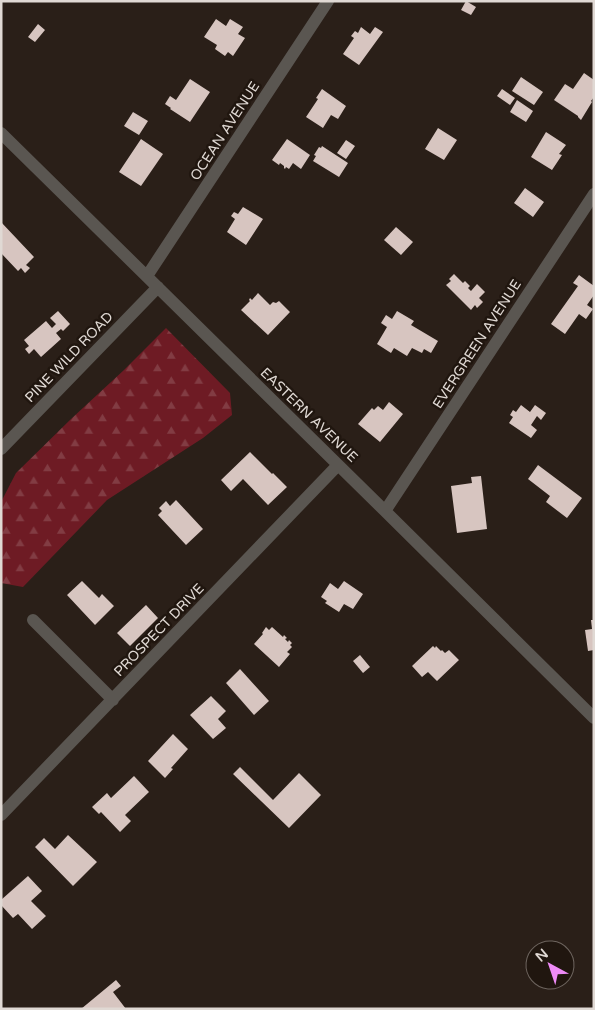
<svg xmlns="http://www.w3.org/2000/svg" width="595" height="1010" viewBox="0 0 595 1010" font-family="'Varela Round',sans-serif">
<defs>
<pattern id="forest-firs" width="22" height="20" patternUnits="userSpaceOnUse" patternTransform="scale(1.25)"><rect width="22" height="20" fill="#6e1b24"/><path d="M5 1l3.5 6h-7zM16 11l3.5 6h-7z" fill="#823c43"/></pattern>
</defs>
<rect width="100%" height="100%" fill="#2a1f18"/>
<!-- forest -->
<path fill="url(#forest-firs)" d="M166,328L230,393L232,415L203,438L107,500L23,587L1,583V502L16,473L71,419L124,370Z"/>
<!-- building -->
<path fill="#d7c5c0" d="M466,1L476,7L471,15L461,10Z
M216,19L226,26L230,19L243,27L238,34L245,38L233,56L228,52L225,56L215,49L217,45L204,37Z
M38,24L45,30L35,42L28,37Z
M361,27L370,34L375,27L383,32L359,65L343,54L354,38L351,36L355,31L358,33Z
M584,73L594,80V97L591,101L592,102L581,120L578,117V116L554,100L565,84L573,89Z
M521,77L543,92L534,105L512,91Z
M190,79L210,92L190,122L170,109L171,108L165,104L170,96L176,100Z
M322,89L346,106L338,119L331,115L323,128L306,117L318,99L316,98Z
M502,89L515,98L510,105L497,96Z
M517,100L533,111L526,122L510,112Z
M133,112L148,121L139,135L124,126Z
M438,128L457,140L444,160L425,149Z
M546,132L566,145L559,154L562,155L552,170L531,157Z
M141,139L163,154L141,186L119,172Z
M287,139L310,155L301,169L293,163L289,169L286,167L285,169L284,168V166L280,163L279,165L272,160Z
M346,140L355,146L346,159L337,153Z
M322,146L348,163L339,177L313,161L316,156L314,155L319,147L321,148Z
M525,188L544,202L533,217L514,203Z
M243,207L263,219L246,245L227,232L235,219L231,216L234,212L238,214Z
M1,222L34,257L26,265L30,268L25,273L21,268L18,271L1,253Z
M396,227L413,242L401,255L384,240Z
M454,274L463,283L465,281L470,286L468,288L471,291L477,284L485,292L479,298L483,302L477,308L475,305L471,310L446,285L451,281L449,279Z
M579,275L594,286V295L587,305L593,309L586,319L579,314L565,334L551,324L578,286L573,283Z
M258,293L270,305L273,302L276,303L279,301L290,312L268,335L241,310L250,301L249,300L250,298L252,300Z
M58,311L70,324L63,331L61,329L56,333L61,339L41,357L34,349L29,354L25,349L29,346L24,340L46,321L52,328L56,324L50,318Z
M397,311L414,321L411,325L438,341L431,353L424,349L422,353L412,348L407,356L394,348L391,353L377,344L387,327L381,323L386,315L392,319Z
M389,402L403,414L380,442L358,424L372,408L374,410L378,406L383,410Z
M521,405L530,412L535,405L546,413L541,420L537,416L531,425L537,430L531,438L509,423L513,417L510,415L513,410L516,412Z
M250,452L272,474L273,473L287,487L268,505L243,479L231,491L221,480Z
M538,465L582,498L567,518L546,502L550,496L528,479Z
M481,476L487,529L457,533L451,486L472,483L471,477Z
M176,500L203,529L186,545L158,515L162,511L159,508L166,501L170,506Z
M82,581L99,598L102,594L114,606L95,625L67,595Z
M344,581L363,594L353,609L344,604L339,612L325,603L327,601L321,597L330,583L338,589Z
M146,605L158,618L130,646L117,633Z
M591,620H594V650L588,651L585,630L592,629Z
M266,627L269,630L272,627L283,637L284,635L287,638L285,639L288,642L289,640L292,643L290,645L292,647L287,652L290,654L279,667L254,644L263,634L262,633Z
M433,646L435,648L436,646L441,651L442,650L445,653L449,650L459,660L437,681L428,672L422,677L412,666Z
M360,655L370,667L363,673L353,661Z
M240,669L269,701L254,715L226,683Z
M211,696L226,711L218,719L226,728L213,739L190,715Z
M173,734L188,749L171,768L173,769L165,778L148,761Z
M240,767L273,800L299,773L321,795L289,828L233,774Z
M134,776L149,792L125,815L131,821L120,832L101,812L99,814L92,807L107,793L111,798Z
M68,835L97,862L73,886L35,847L44,838L55,849Z
M28,876L42,891L31,901L46,916L32,929L18,914L13,918L1,905V900Z
M116,980L121,986L113,992L126,1009H81Z"/>
<g fill="none" stroke-linecap="round" stroke-linejoin="round">
<!-- minor -->
<path stroke="#5a5651" stroke-width="12" d="M1,133L385,511L594,718
M147,276L328,1
M1,449L158,287
M385,511L594,194
M33,620L113,700
M1,815L338,465"/>
</g>
<g text-anchor="middle" dominant-baseline="central" stroke-width="5" stroke-linejoin="round" paint-order="stroke">
<!-- street labels -->
<g font-size="14" fill="#e0d9d4" stroke="#20160f">
<text transform="translate(225 131) rotate(-57)">OCEAN AVENUE</text>
<text transform="translate(477 344) rotate(-57)">EVERGREEN AVENUE</text>
<text transform="translate(69 357) rotate(-46)">PINE WILD ROAD</text>
<text transform="translate(309 415) rotate(44)">EASTERN AVENUE</text>
<text transform="translate(159 630) rotate(-46)">PROSPECT DRIVE</text>
</g>
</g>
<!-- border -->
<rect width="595" height="1010" fill="none" stroke="#e0d9d4" stroke-width="5"/>
<!-- north arrow -->
<g transform="translate(550 965) rotate(320)"><circle r="24" fill="#20160f" stroke="#6d645e"/>
<path d="M0-4L9 19L0 12L-9 19Z" fill="#ee8bf7"/>
<text y="-8" font-size="14" font-weight="bold" text-anchor="middle" fill="#e0d9d4">N</text>
</g>
</svg>
